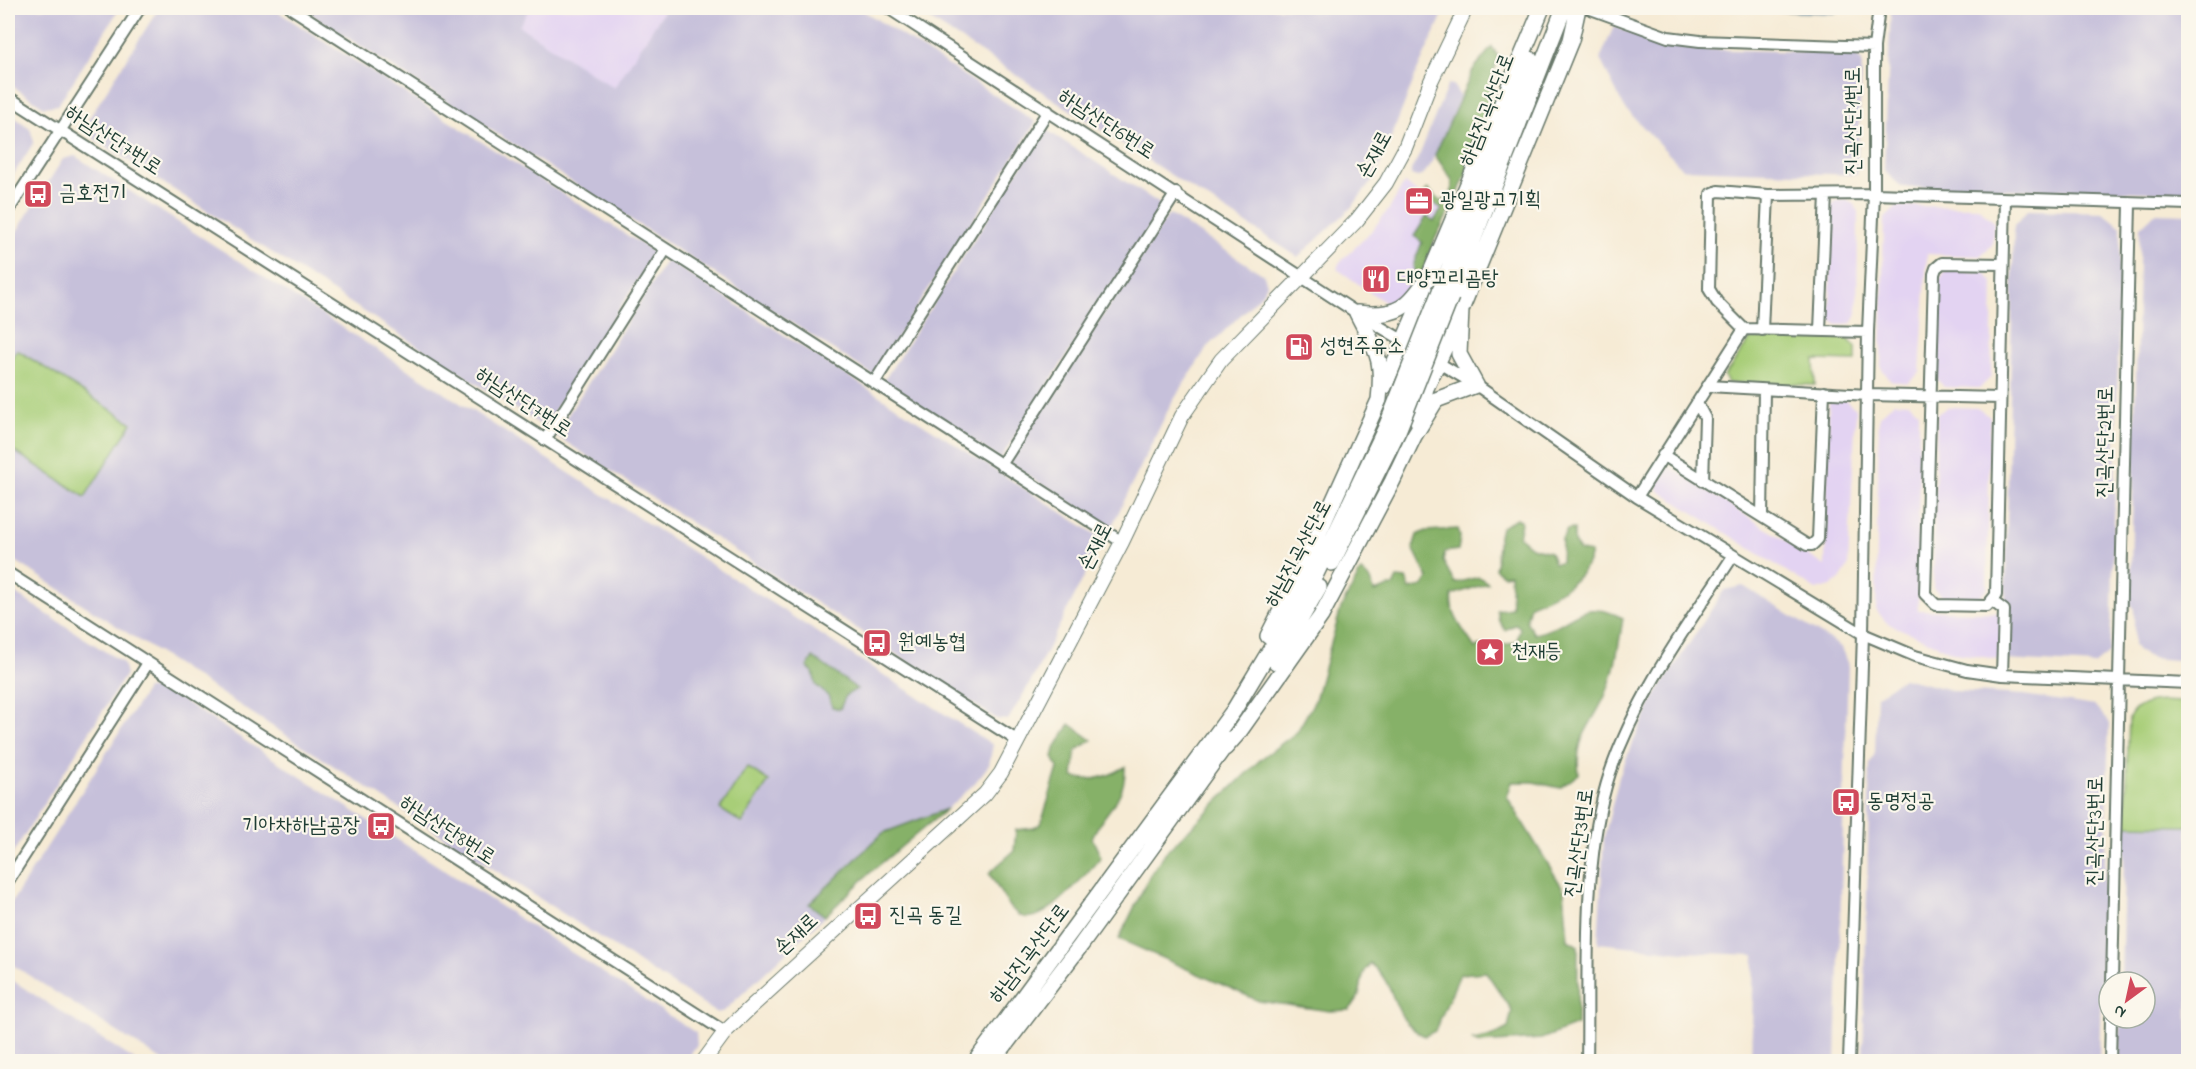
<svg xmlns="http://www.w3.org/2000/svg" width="2196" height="1069" viewBox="0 0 2196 1069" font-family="'Indie Flower','Poor Story',sans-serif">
<rect width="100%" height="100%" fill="#fbf7ec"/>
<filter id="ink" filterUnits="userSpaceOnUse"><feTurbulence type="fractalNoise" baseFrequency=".0167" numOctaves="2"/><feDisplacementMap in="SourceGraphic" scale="12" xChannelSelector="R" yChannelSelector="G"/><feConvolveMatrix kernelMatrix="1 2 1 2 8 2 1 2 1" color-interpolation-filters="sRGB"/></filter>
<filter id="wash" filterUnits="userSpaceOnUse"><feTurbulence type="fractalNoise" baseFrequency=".008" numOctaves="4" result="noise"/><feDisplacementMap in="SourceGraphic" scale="24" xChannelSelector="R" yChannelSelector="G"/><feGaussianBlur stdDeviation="1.35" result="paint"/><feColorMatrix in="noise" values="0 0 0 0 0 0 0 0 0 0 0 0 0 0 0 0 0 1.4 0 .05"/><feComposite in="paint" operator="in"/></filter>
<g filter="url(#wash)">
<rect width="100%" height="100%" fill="#f6ebd5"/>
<!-- built -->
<path fill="#e3d3f2" d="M530,8H666L614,89L518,26Z
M1404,183L1442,209L1434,221L1427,216L1414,236L1422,242L1413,272L1416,278L1405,295L1390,306L1337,269L1339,263L1367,236L1390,208Z
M1846,200L1855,205L1858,211L1857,313L1853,323L1837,325L1830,319L1831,206L1836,201Z
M1898,206L1978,207L1994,222L1992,245L1980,256L1927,254L1920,373L1908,383L1891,381L1881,368L1884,219Z
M1946,270L1984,272L1993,282L1991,377L1980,388L1944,387L1937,379L1938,282Z
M1834,399L1845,400L1856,409L1848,567L1840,580L1831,586L1816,590L1659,491L1656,480L1664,469L1670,467L1825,566L1829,403Z
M1894,402L1909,403L1919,412L1918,610L2006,613L2004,660L1955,653L1887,623L1876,610L1879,416Z
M1948,407L1977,408L1990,417L1987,589L1978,598H1943L1933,588L1937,414Z"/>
<!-- industrial -->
<path fill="#c6c0da" d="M8,8H120L58,105L44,107L8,83Z
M159,8H272L655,253L544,427L90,136L88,120Z
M301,8H530L519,26L614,88L666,8H859L1036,122L873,375Z
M912,8H1446L1418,69L1376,176L1350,209L1298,257Z
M1891,8H2188V193L1901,187L1884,170Z
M1614,26L1637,36L1694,49L1853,53L1862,61L1857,175L1683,169L1624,107L1600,59Z
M1448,84L1453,85L1460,96L1430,166L1422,176L1417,177L1411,175V170L1419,156Z
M8,113L30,128L34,142L8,183Z
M1045,129L1163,206L1000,459L883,382Z
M75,156L993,745L989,765L974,784L947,809L883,833L809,904L825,916L724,1011L717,1013L8,556V245L63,159Z
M2028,210L2103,212L2121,227L2112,607L2109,653L2094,665L2004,660L2014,225Z
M2155,213L2188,214V661L2151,658L2139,652L2134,645V609L2130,604L2140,227Z
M1169,214L1264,275L1267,284L1261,295L1206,349L1170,406L1111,528L1010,464V458Z
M667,260L1103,539L1033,678L1008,720L997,719L555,435Z
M1743,586L1841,647L1848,665L1836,1061H1751L1754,955L1682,952L1598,943L1604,838L1619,777L1630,749L1655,696L1724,590Z
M8,589L123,663L126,674L8,861Z
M1903,678L1955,691L2023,695L2095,706L2109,722L2099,1061H1863L1870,764L1875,753L1877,696Z
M162,687L696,1033L697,1045L684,1062L163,1061L8,962V908L147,689Z
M2125,825L2188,826V1061L2118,1062L2120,1018H2145V982H2121Z
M8,978L18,984L136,1061H8Z"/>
<!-- green -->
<path fill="#a8ce78" stroke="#648656" stroke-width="1.5" d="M1751,338H1847L1856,347V361L1814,360L1815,385L1728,383L1724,376Z
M17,350L132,423L85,497L8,447V364Z
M2188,702V826L2125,825L2129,718C2140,696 2167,702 2188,702Z
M747,767L769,781L742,823L720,809Z"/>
<!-- forest -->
<path fill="#86b168" stroke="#52774e" stroke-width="1.5" d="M1492,47L1499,58C1491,75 1490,85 1495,102L1458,194L1435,239L1422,273L1416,278L1413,266L1422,242L1414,236L1427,216L1434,221L1442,209L1422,195L1427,189L1442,202L1452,192V180L1435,155L1473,70Z
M1516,518L1521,521L1519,537L1531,547L1550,552L1554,563L1561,562L1562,540L1567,530L1574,529V543L1580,551L1591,553C1584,582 1555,596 1530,605L1526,621L1534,634C1574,626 1577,595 1623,618C1619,644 1615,672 1605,696C1591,727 1574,737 1579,774L1560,788L1533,782H1512L1507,797L1564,890L1568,940L1578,946L1577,1025L1541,1039L1479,1043L1473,1040L1493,1036L1508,1028L1512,1010L1486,972L1460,974L1435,1031L1425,1036C1389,1021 1399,983 1370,964C1355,980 1368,991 1349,1010L1330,1011L1259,1001L1119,939L1150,875L1165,853L1261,759L1297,732L1315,700L1341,608L1361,571L1371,580L1374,592L1393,586L1397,578L1406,579L1410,589L1423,586L1428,578L1413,548L1417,535L1426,531L1458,529L1460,537L1458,550L1445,552L1443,561L1455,583L1479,577L1488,583L1452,595C1448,612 1466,634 1475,648C1491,641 1503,649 1517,641L1520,628L1516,624L1505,630L1499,621L1497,610L1512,608L1510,574L1503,575L1495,569C1499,555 1496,543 1501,528Z
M813,657L857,689L846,695L840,709L832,707L829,697L816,685L813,672L807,667Z
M1070,724L1092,740L1076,750L1073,777C1091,782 1109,777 1125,767C1126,802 1103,810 1092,838L1101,857C1085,874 1039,936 1015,912C1004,902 997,885 989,873L1014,851L1016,830L1034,828L1041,824L1058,768L1053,757L1056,746Z
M947,809L872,871L825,916L809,904L883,833Z"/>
<!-- water -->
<path fill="#5ea5d4" stroke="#3e7184" stroke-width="1.5" d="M1706,8H1843L1834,13Z"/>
</g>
<g filter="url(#ink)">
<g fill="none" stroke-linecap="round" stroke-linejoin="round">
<!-- minor casing -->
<g stroke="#6a7a6c" stroke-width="14">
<path id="minor" d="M291,8L1122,542
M888,8L1357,313L1409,344
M1588,8L1668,37L1700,41L1874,47
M8,97L1018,741
M8,211L140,8
M2003,264L1942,263L1936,268L1934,274L1925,594L1936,605L1987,606L1996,595L2005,199
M1762,330L1768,195
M1820,330L1826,195
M1868,332L1744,329L1717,302L1709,289L1711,194L1718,191L1768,195L1874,194L2188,204
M1432,359L1476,385L1637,497L1863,634L1915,656L1967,670L2002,675L2188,683
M874,383L1048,111
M1708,386L1868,395L2000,398
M1697,403L1705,418L1703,481
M545,440L666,249
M1663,455L1807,545H1812L1818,539L1824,392
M1001,465L1176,193
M1637,497L1744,329
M1762,517L1764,390
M8,573L725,1032
M1992,601L2004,610L2002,675
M8,881L148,663
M2112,982L2130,204
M1587,1062C1589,969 1581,861 1610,773C1637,693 1688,625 1733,556
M1849,1062L1863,634L1868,332L1874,194V47L1879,8
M2110,1062L2111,1018"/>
</g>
<!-- major casing -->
<g stroke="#6a7a6c" stroke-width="16">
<path id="major" d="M703,1062L725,1032L752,1006L985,794L1001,773L1122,542L1182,416L1221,360L1357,220L1386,183L1405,148L1431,81L1466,8"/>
</g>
<!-- highway casing -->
<g stroke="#6a7a6c" stroke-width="18">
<path id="highway" d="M1440,291L1530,59
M1451,297L1564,8
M1357,313C1397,318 1410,307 1430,274L1542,8
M1384,387L1425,291
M1418,421L1426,388L1457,321
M1332,563L1398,431
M1268,636L1309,555L1379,400C1384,356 1376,351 1357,313
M1276,662L1319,587
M1225,748L1239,732L1321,616L1392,482L1414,436L1436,400L1476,385L1459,354L1461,310L1571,40L1578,8
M975,1062L1234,710L1316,574L1387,425
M992,1062L1081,945L1230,739"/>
</g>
<!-- minor -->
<use href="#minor" stroke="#fff" stroke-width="10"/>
<!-- major -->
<use href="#major" stroke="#fff" stroke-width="14"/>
<!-- highway -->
<use href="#highway" stroke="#fff" stroke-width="15"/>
<!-- highway-bridge casing -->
<g stroke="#6a7a6c" stroke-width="18" stroke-linecap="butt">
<path id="highway-bridge" d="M1387,425L1440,291
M1398,431L1451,297"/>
</g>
<!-- highway-bridge -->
<use href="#highway-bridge" stroke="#fff" stroke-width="15"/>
</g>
</g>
<!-- icons -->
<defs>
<g id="bus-square" transform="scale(1.5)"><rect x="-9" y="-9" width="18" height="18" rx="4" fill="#d1495b" stroke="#fbf7ec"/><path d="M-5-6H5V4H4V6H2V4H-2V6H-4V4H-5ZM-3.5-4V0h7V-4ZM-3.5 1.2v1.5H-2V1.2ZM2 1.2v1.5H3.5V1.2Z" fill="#fff"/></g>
<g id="office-square" transform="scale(1.5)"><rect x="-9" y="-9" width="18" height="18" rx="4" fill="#d1495b" stroke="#fbf7ec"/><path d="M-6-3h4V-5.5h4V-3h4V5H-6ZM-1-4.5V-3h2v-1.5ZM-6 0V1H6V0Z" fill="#fff"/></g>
<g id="restaurant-square" transform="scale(1.5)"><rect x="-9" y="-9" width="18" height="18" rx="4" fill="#d1495b" stroke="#fbf7ec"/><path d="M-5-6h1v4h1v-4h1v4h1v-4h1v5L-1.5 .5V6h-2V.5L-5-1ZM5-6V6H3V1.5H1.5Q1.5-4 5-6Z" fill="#fff"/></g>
<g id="fuel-square" transform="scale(1.5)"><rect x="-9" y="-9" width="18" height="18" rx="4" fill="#d1495b" stroke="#fbf7ec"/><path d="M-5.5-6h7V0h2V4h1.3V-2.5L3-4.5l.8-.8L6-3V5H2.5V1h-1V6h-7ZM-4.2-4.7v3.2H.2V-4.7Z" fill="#fff"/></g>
<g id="sight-square" transform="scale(1.5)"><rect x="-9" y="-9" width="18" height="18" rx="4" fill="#d1495b" stroke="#fbf7ec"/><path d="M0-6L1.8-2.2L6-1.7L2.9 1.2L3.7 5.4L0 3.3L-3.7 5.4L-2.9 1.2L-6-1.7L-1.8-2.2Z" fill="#fff"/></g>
</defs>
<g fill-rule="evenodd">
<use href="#bus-square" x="38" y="194"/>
<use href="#office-square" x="1419" y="201"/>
<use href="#restaurant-square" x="1376" y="279"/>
<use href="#fuel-square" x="1299" y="347"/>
<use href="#bus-square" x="877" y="643"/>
<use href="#sight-square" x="1490" y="652"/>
<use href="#bus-square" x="1846" y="802"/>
<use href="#bus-square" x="381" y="826"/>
<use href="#bus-square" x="868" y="916"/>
</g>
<g text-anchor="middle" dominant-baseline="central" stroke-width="4.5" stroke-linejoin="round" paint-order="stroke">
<!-- street labels -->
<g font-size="21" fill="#1f3d34" stroke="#fbf7ec">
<text transform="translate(1488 110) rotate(-69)">하남진곡산단로</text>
<text transform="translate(1854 121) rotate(-90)">진곡산단1번로</text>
<text transform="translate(1106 125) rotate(33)">하남산단6번로</text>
<text transform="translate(113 141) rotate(33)">하남산단7번로</text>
<text transform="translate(1375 155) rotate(-61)">손재로</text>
<text transform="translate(523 403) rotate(33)">하남산단7번로</text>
<text transform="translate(2106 442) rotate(-89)">진곡산단2번로</text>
<text transform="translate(1096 547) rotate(-63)">손재로</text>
<text transform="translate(1299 554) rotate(-62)">하남진곡산단로</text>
<text transform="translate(447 831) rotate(33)">하남산단8번로</text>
<text transform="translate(2096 831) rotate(-89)">진곡산단3번로</text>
<text transform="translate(1580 843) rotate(-82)">진곡산단3번로</text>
<text transform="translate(797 935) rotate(-43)">손재로</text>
<text transform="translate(1030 954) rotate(-53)">하남진곡산단로</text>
</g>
<!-- poi labels -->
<g font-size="21" fill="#1f3d34" stroke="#fbf7ec" text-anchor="start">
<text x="59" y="194">금호전기</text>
<text x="1440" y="201">광일광고기획</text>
<text x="1397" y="279">대양꼬리곰탕</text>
<text x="1320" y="347">성현주유소</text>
<text x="898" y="643">원예농협</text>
<text x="1511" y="652">천재등</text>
<text x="1867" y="802">동명정공</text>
<text x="360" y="826" text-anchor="end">기아차하남공장</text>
<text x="889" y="916">진곡 동길</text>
</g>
</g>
<!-- margin -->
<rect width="2196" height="1069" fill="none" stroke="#fbf7ec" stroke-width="30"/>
<!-- north arrow -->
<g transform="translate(2127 1000) rotate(213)"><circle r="28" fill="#fbf7ec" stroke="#a3ada2" stroke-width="1.5"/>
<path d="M0-4.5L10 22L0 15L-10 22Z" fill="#d1495b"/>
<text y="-9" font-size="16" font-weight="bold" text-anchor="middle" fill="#1f3d34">N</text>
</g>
</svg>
